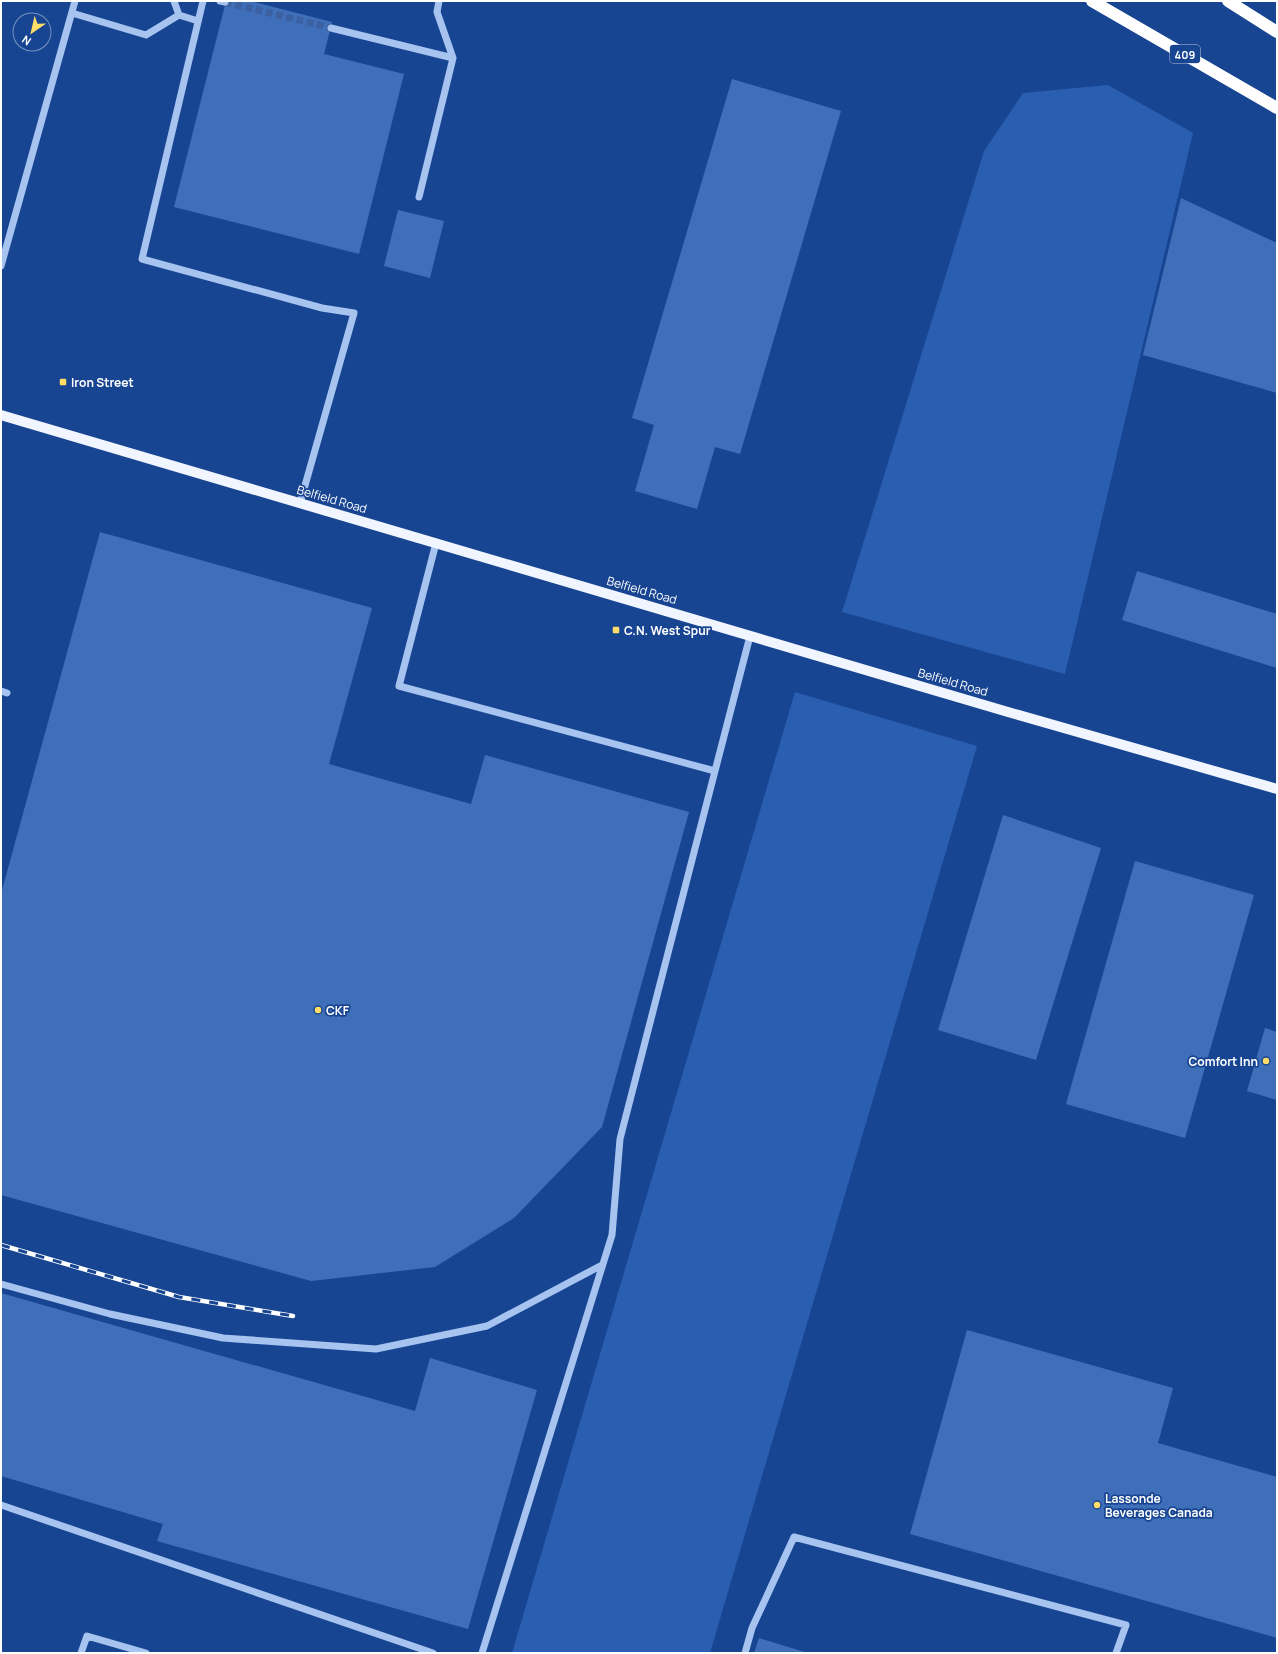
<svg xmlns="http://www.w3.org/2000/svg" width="1278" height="1654" viewBox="0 0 1278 1654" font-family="Manrope,sans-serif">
<rect width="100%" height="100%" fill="#184592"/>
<!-- green -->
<path fill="#2a5eb1" d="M1108,85L1193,133L1065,674L842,612L984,151L1023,93Z
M795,692L977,746L710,1653H512Z"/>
<!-- building -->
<path fill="#406fba" d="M226,1H250L332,22L324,54L404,74L359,254L174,207Z
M732,79L841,111L740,454L715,447L697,509L635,491L654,425L632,418Z
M1181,198L1277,243V393L1143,355Z
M398,210L444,221L430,278L384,266Z
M100,532L372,608L329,764L471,804L485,755L689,812L602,1127L514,1218L435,1267L311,1281L1,1195V894Z
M1137,571L1277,614V668L1122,620Z
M1003,815L1101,848L1036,1060L938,1030Z
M1135,861L1254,895L1185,1138L1066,1104Z
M1265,1028L1277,1032V1100L1247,1091Z
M1,1293L415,1411L430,1358L537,1390L468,1629L157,1541L163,1524L1,1476Z
M967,1330L1173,1388L1158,1443L1277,1477V1638L910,1534Z
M759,1638L808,1653H754Z"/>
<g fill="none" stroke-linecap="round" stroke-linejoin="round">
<!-- minor-tunnel -->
<path stroke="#3b61a2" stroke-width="7" stroke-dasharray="7 3.5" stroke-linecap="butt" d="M225,2L331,28"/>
<!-- minor -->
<path stroke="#a7c3f0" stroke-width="7" d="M174,1L179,15
M203,1L142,259L322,308L354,313L300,503
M220,1L225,2
M72,13L146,35L179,15
M179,15L198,21
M331,28L453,58
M419,197L453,58L437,12L439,1
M1,266L75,1
M436,543L399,686L715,771L750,636
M1,691L7,693
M1,1284L110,1314L223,1338L376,1349L487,1326L602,1265
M1,1505L433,1653
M81,1653L87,1636L146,1653
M482,1653L612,1235L620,1139L715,771
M745,1653L752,1628L794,1537L1126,1625L1116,1653"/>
<!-- major -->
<path stroke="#f0f5ff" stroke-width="10" d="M1,415L1008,712L1277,789"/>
<!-- highway -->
<path stroke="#fff" stroke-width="12" d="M1092,1L1277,108
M1228,1L1277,32"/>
<!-- rail casing -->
<g stroke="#fff" stroke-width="4.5">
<path id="rail" d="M1,1245L179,1297L293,1316"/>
</g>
<!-- rail -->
<use href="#rail" stroke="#184592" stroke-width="3" stroke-dasharray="9" stroke-linecap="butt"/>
</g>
<!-- markers -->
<g fill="#fd6" stroke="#184592" stroke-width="1.5">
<rect x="59" y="378" width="8" height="8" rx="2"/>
<rect x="612" y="626" width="8" height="8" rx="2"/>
<circle cx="318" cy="1010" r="4"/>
<circle cx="1266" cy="1061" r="4"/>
<circle cx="1097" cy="1505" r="4"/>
</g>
<g text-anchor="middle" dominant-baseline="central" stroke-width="3.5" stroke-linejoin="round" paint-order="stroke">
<!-- shield labels -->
<rect fill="#184592" stroke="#bac7de" stroke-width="1" x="1170" y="45" width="30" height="18" rx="3"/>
<g font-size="11" font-weight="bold" fill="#fff">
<text x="1185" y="54">409</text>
</g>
<!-- poi labels -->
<g font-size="12" font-weight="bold" fill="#fff" stroke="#184592" text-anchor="start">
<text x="71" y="382">Iron Street</text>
<text x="624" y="630">C.N. West Spur</text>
<text x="326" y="1010">CKF</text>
<text x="1258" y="1061" text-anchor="end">Comfort Inn</text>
<text x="1105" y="1498">Lassonde<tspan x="1105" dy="14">Beverages Canada</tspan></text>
</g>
<!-- street labels -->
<g font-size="12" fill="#fff" stroke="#184592">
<text transform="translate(332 499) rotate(16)">Belfield Road</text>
<text transform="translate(642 590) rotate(16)">Belfield Road</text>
<text transform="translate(953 682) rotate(16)">Belfield Road</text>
</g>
</g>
<!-- border -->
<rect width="1278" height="1654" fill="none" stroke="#ffffff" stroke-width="4"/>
<!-- north arrow -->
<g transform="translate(32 32) rotate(214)"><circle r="19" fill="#184592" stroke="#748fbe"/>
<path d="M0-3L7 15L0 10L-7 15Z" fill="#ffdd66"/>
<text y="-6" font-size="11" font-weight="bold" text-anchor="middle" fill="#ffffff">N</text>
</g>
</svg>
